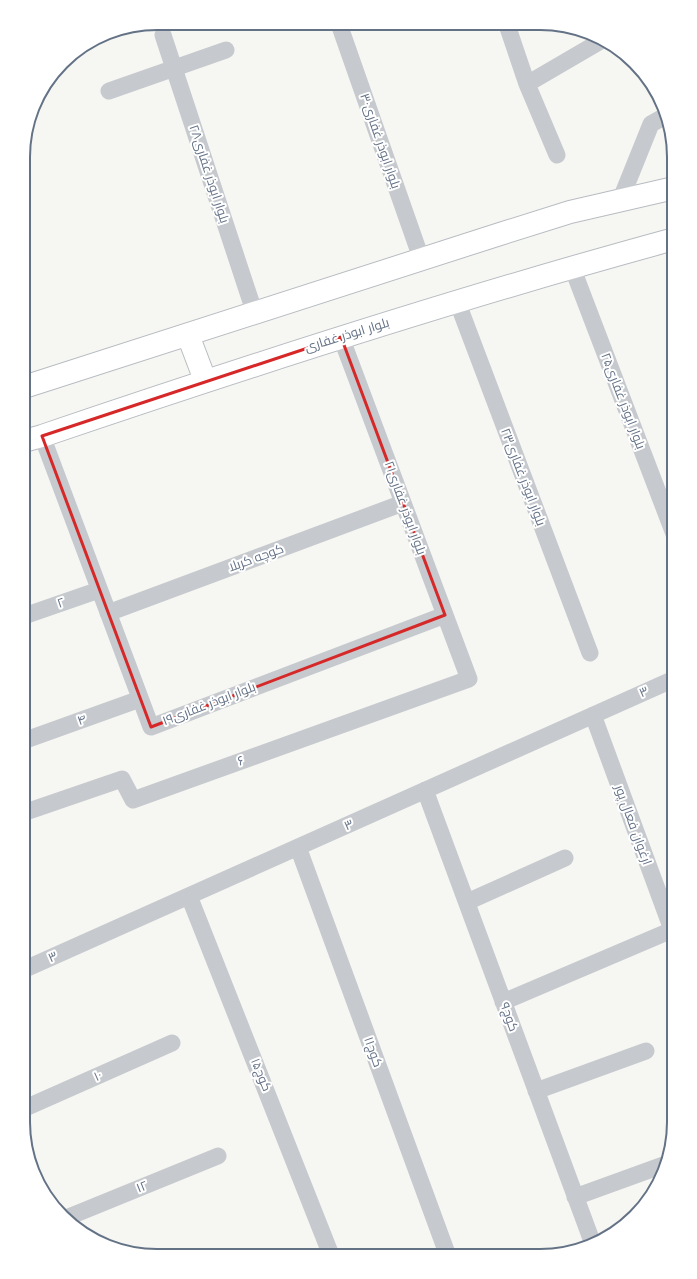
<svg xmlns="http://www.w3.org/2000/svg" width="697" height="1279" viewBox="0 0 697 1279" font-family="'Varela Round',Cairo,sans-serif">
<rect width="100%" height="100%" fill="#f6f7f3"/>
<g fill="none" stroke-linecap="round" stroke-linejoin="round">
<!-- secondary casing -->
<g stroke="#b8bcc2" stroke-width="24">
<path id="secondary" d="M188,335L205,380
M24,387L500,234L570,212L674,188
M24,441L42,436C251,365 461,297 674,239"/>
</g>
<!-- street -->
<path stroke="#c6c9cd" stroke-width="17" d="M339,24L421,258
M507,25L527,84L557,155
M163,35L255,314
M527,84L599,42
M109,91L226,50
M620,201L651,124L667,115
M572,267L674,534
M457,301L590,653
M42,436L151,727L445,615
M108,613L403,503
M24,616L99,590
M593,715L674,935
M23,741L140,699
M425,790L593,1244
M23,813L122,779L133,800L469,679L341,337
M298,847L448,1256
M189,896L331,1255
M467,902L565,858
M23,970L674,679
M503,1002L672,930
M536,1091L646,1051
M23,1109L172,1043
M575,1197L666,1164
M66,1218L218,1156"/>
<!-- secondary -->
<use href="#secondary" stroke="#fff" stroke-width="22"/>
</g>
<!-- marked area -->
<path fill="none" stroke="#d62828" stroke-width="3" stroke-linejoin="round" d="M341,337L445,615L151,727L42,436Z"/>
<g text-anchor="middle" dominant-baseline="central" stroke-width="4" stroke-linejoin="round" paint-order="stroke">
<!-- street labels -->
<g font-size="13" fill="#647286" stroke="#fff">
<text transform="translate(380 141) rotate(71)">بلوار ابوذر غفاری۳۰</text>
<text transform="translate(209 174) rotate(72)">بلوار ابوذر غفاری۲۸</text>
<text transform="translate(347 335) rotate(-17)">بلوار ابوذر غفاری</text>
<text transform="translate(623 401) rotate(69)">بلوار ابوذر غفاری۲۵</text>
<text transform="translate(523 477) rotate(69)">بلوار ابوذر غفاری۲۳</text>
<text transform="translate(405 508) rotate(70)">۲۱بلوار ابوذر غفاری</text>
<text transform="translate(256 558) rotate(-20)">کوچه کربلا</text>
<text transform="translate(61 603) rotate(-19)">۲</text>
<text transform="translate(644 692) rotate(-24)">۳</text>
<text transform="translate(209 704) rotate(-21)">بلوار ابوذر غفاری۱۹</text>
<text transform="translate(82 720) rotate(-20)">۴</text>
<text transform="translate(241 761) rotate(-20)">۶</text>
<text transform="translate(349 825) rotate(-24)">۳</text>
<text transform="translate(633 825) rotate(70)">ارغوان فعال پور</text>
<text transform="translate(53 957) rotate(-24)">۳</text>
<text transform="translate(509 1017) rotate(70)">۹کوچ</text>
<text transform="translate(373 1052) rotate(70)">۱۱کوچ</text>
<text transform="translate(261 1075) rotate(68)">۱۵کوچ</text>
<text transform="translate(98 1076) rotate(-24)">۱۰</text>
<text transform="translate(142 1187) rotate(-22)">۱۲</text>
</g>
</g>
<!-- crop -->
<path d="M0 0H697V1279H0ZM157 30H540A127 127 0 0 1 667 157V1122A127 127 0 0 1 540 1249H157A127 127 0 0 1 30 1122V157A127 127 0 0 1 157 30Z" fill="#fff" fill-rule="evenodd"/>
<path fill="none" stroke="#647286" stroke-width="2" d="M157 30H540A127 127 0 0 1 667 157V1122A127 127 0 0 1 540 1249H157A127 127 0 0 1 30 1122V157A127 127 0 0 1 157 30Z"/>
</svg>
